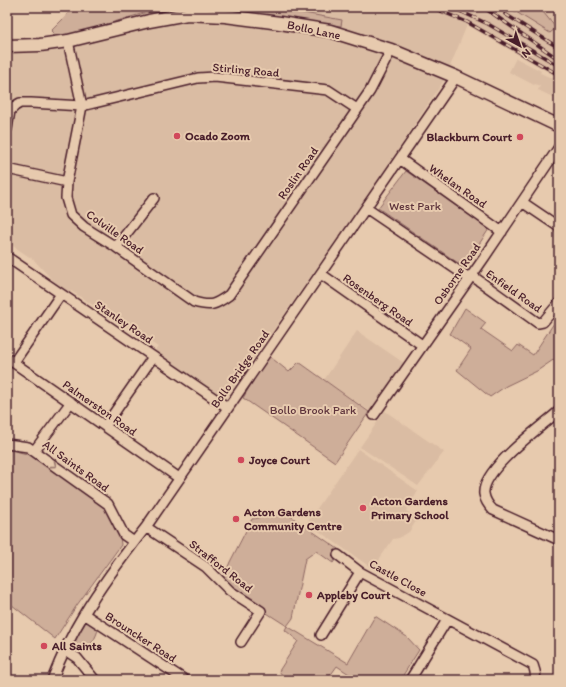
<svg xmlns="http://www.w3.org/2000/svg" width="566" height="687" viewBox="0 0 566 687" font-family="Itim,sans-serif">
<rect width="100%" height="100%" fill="#e7caae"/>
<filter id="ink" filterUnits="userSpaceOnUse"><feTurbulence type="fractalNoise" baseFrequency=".025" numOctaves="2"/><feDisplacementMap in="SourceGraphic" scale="8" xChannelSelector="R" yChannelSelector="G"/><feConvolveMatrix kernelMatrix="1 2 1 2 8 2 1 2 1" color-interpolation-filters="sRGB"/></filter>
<g filter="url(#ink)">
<!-- built -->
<path fill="#dabca3" d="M71,7H557L559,10V78L467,25L445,79L371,190L223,402L153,353L158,347L71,291L67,296L34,260L7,242V37L52,38L58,32Z
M516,58L541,71L540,73L559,81V100L538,90L540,86L535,84L534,85L509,72Z
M357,331L404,363L370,411L324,380Z
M385,411L444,452L418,486L360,447Z
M358,449L418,491L406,511L418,518L409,532L399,538L393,539L380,558L376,571L307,523Z"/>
<!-- green -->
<path fill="#ceae99" stroke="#8c6662" d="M77,7H271L342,20L341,26L197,7L144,13L54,40L50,38L54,34L51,31L66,16L71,8Z
M508,7H539L556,28L550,33Z
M406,171L489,229L464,267L378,208Z
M465,308L486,323L481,329L513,351L518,345L533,355L556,320L559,322V356L537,371L506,386L490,397L457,370L471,349L450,334Z
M268,355L289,372L299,362L369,412L335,462L243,398Z
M7,449L31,455L104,506L120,536L121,545L77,605L55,639L7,601Z
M286,513L341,551L333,563L316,551L305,559L293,618L287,626L348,663L375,616L407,637L419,650L400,680H358L337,666L327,680H286L279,671L298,641L285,630L287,626L231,590L222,581L230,562L252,519Z
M86,618L99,627C95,639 93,646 79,648L71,643Z"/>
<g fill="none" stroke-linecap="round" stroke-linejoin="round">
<!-- street casing -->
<g stroke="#4a1f2b" stroke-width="12">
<path id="street" d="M68,41L82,106L67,182L66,198L71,215L84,227L116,247L194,302C211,307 215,305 229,295L370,91L391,50
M7,129L10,111L15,106L20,103H31L82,106L198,78L215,77L328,90L357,109
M400,159L502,232
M7,169L67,182
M522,202L559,227
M366,208L469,278
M116,247L154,198
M7,257L227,407
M321,274L422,345
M471,275L538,323L543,322L559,303
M7,358L179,478
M14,362L61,294
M559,411C542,426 481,470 484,494C485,500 489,506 493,510L559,540
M374,415L484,258L559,147
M105,426L153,357
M7,444L28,447L108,504L124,535L134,542
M34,451L71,402
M146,527L206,567L230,591L261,611L241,642
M338,555L360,572L533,665C535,671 537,675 534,680
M84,614L185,680
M321,635L360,572
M65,650L77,658L95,680
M52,680C61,657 71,635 84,614C102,584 124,555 146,527L456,77
M410,680L447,620"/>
</g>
<!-- secondary casing -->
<g stroke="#4a1f2b" stroke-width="15">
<path id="secondary" d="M7,46L40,45L68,41L149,21L187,14L225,16L280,23L330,31L391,50L456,77L559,126"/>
</g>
<!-- street -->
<use href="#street" stroke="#e7caae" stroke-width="9"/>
<!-- secondary -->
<use href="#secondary" stroke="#e7caae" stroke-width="12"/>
<!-- rail casing -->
<g stroke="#4a1f2b" stroke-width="3.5">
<path id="rail" d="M431,7L467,22L559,75
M451,7L488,24L559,66
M483,7L554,56
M505,14L559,48"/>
</g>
<!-- rail -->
<use href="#rail" stroke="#e7caae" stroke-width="2" stroke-dasharray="6" stroke-linecap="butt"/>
</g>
<!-- one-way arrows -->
<defs><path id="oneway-chevron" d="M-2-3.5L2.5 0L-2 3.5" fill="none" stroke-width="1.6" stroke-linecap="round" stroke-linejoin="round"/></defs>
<use stroke="#98746c" href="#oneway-chevron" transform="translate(54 465) rotate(36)"/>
</g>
<!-- markers -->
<g fill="#d1495b" stroke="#e7caae" stroke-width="1.5">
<circle cx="177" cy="136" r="4"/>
<circle cx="520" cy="137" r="4"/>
<circle cx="241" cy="460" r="4"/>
<circle cx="363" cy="508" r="4"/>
<circle cx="236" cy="519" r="4"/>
<circle cx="309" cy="595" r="4"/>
<circle cx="44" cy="646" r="4"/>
</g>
<g text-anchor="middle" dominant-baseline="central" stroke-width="4" stroke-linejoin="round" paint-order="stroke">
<!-- street labels -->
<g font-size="12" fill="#4a1f2b" stroke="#e7caae">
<text transform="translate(314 30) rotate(12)">Bollo Lane</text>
<text transform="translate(246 70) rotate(5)">Stirling Road</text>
<text transform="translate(298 173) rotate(-55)">Roslin Road</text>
<text transform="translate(458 186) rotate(35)">Whelan Road</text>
<text transform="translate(115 232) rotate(35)">Colville Road</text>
<text transform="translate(457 274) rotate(-55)">Osborne Road</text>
<text transform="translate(514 291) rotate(35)">Enfield Road</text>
<text transform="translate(378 300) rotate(35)">Rosenberg Road</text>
<text transform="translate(124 322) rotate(34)">Stanley Road</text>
<text transform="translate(240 369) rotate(-55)">Bollo Bridge Road</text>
<text transform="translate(100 408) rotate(35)">Palmerston Road</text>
<text transform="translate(76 466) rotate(36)">All Saints Road</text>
<text transform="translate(221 566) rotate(38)">Strafford Road</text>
<text transform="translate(398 578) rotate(29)">Castle Close</text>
<text transform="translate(141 637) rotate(33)">Brouncker Road</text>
</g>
<!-- poi labels -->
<g font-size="12" font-weight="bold" fill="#4a1f2b" stroke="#e7caae" text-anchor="start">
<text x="185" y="136">Ocado Zoom</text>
<text x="512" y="137" text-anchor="end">Blackburn Court</text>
<text x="249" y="460">Joyce Court</text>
<text x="371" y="501">Acton Gardens<tspan x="371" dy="14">Primary School</tspan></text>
<text x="244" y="512">Acton Gardens<tspan x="244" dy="14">Community Centre</tspan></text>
<text x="317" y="595">Appleby Court</text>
<text x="52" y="646">All Saints</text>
</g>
<!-- park labels -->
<g font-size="12" fill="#5e343c" stroke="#e7caae">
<text x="415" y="206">West Park</text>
<text x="313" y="410">Bollo Brook Park</text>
</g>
</g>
<!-- margin -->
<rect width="566" height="687" fill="none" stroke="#e7caae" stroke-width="24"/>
<rect x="12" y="12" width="542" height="663" fill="none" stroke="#4a1f2b" stroke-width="1.5" filter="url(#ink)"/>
<!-- north arrow -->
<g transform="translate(520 46) rotate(140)" stroke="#e7caae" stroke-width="3" paint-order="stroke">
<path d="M0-3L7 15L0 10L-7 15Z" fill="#4a1f2b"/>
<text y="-6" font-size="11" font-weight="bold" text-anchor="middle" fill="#4a1f2b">N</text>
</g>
</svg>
